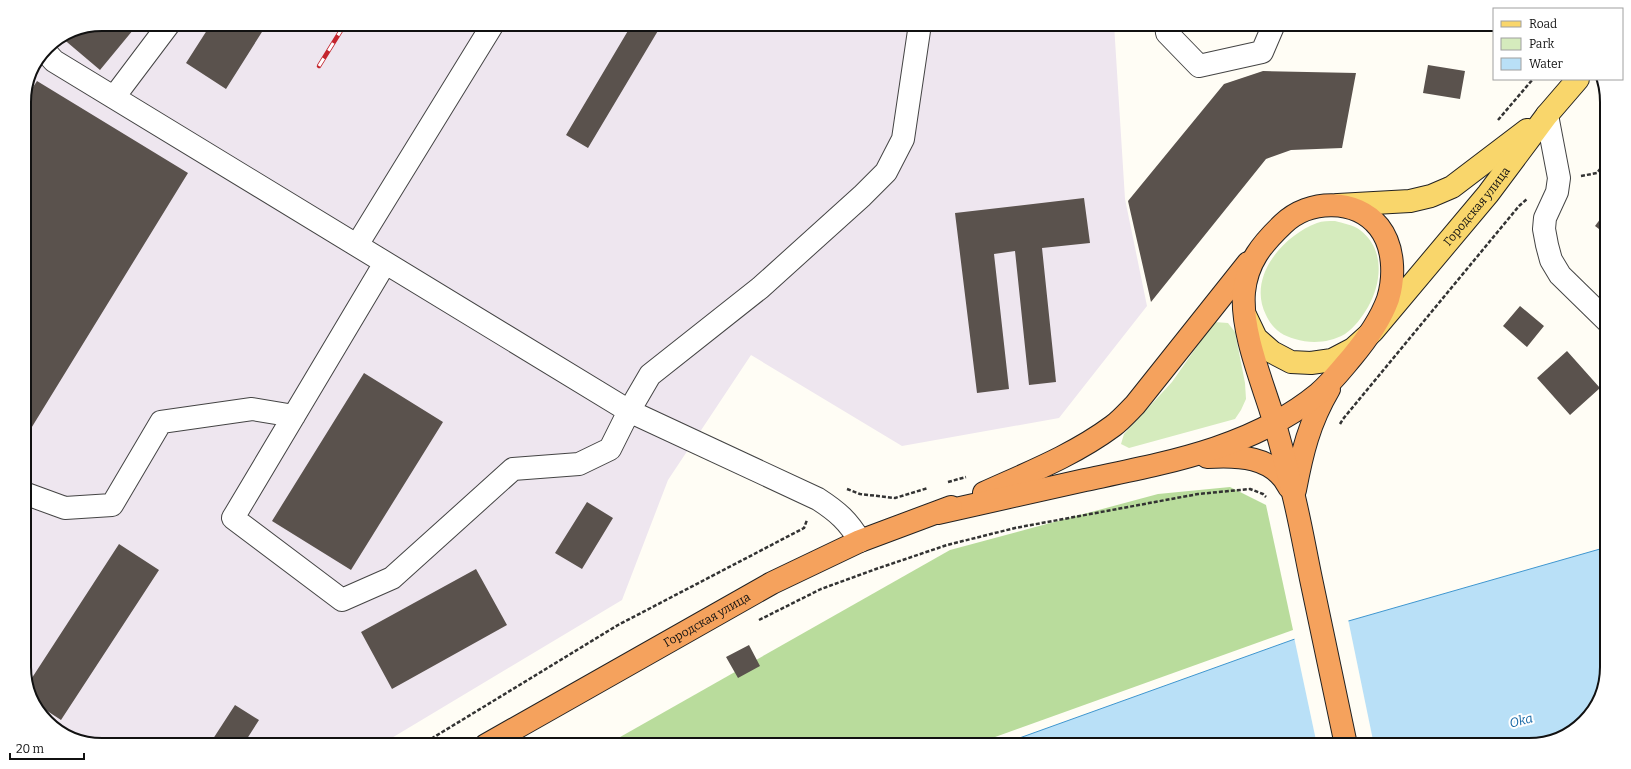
<svg xmlns="http://www.w3.org/2000/svg" width="1631" height="769" font-family="Bitter,serif">
	<rect width="100%" height="100%" fill="#fffdf5"/>
	<path fill="#eee6ef" d="M102,24H1114L1125,199L1147,306L1059,418L902,446L751,355L668,480L622,600L380,745H102L72,739L37,711L24,673V97L30,72L47,47L72,30Z"/>
	<path fill="#d5ebbd" d="M1335,221C1342,223 1354,225 1360,230C1385,249 1382,282 1368,307C1362,317 1355,327 1345,334C1329,343 1311,344 1295,339C1281,335 1272,328 1266,315C1247,278 1282,236 1317,223C1322,221 1329,221 1335,221Z
		M1214,322L1228,323L1235,332L1245,383L1246,399L1241,410L1235,419L1129,448L1121,444L1124,434L1172,382Z"/>
	<path fill="#b9dc9c" d="M1230,487L1266,505L1293,630L973,745H606L950,550L1158,494Z"/>
	<path fill="#b9e0f7" stroke="#3f96cf" d="M1607,547V667L1601,697L1573,732L1530,745H1000L1331,626Z"/>
	<path fill="#fffdf5" d="M1348,619L1374,745H1317L1294,637Z"/>
	<path fill="#5a524d" d="M102,24H138L100,70L61,37L72,30Z
		M211,24H267L226,89L186,63Z
		M632,24H662L588,148L566,135Z
		M1428,65L1465,71L1460,99L1423,93Z
		M1263,71L1356,73L1342,148L1291,150L1266,159L1151,302L1128,201L1224,84Z
		M37,81L188,173L27,435L24,433V101Z
		M1084,198L1090,243L1042,248L1056,382L1029,385L1015,251L994,254L1009,389L977,393L955,213Z
		M1607,210V235L1595,226Z
		M1520,306L1544,326L1527,347L1503,326Z
		M1567,351L1600,388L1570,415L1537,378Z
		M364,373L443,422L351,570L272,521Z
		M587,502L613,518L582,569L555,553Z
		M119,544L159,570L61,720L35,703L28,684Z
		M476,569L507,625L392,689L361,632Z
		M749,645L760,666L738,678L726,657Z
		M235,705L259,720L243,745H209Z"/>
	<g fill="none" stroke-linecap="round" stroke-linejoin="round">
		<defs>
			<path id="minor" d="M1166,24L1167,33L1199,66L1262,52L1274,24
				M44,50L54,61L629,411L818,499C838,512 848,521 860,541
				M114,97L169,24
				M1547,115L1559,178L1557,192L1545,218L1544,229L1547,245L1551,260L1560,275L1607,321
				M357,245L493,24
				M385,263L233,518L342,600L392,578L513,469L579,464L610,449L629,411L650,375L760,288L862,196L886,172L903,139L920,24
				M24,493L65,508L112,505L161,422L252,409L294,416"/>
			<g id="major">
				<path d="M1338,205L1410,201L1431,196L1452,187L1527,130"/>
				<path id="s1" d="M1246,317L1256,338L1272,352L1291,362L1311,363L1332,360L1353,349L1373,331L1488,194L1547,115L1578,79"/>
			</g>
			<g id="highway">
				<path d="M1207,457C1237,455 1274,456 1289,487"/>
				<path d="M1295,490C1302,453 1309,423 1329,389"/>
				<path d="M984,493C1028,473 1074,455 1113,426C1121,420 1128,412 1135,405L1248,263"/>
				<path d="M938,513C987,502 1036,491 1085,480C1166,463 1252,448 1318,394C1331,383 1341,370 1352,357C1367,339 1380,321 1388,299C1395,276 1394,246 1379,227C1356,198 1309,199 1283,224C1262,244 1247,262 1244,292C1241,328 1259,374 1270,408C1279,436 1286,465 1293,493C1300,521 1305,550 1311,579C1323,634 1334,690 1346,745"/>
				<path id="s2" d="M486,745L772,583L860,541L951,507"/>
			</g>
		</defs>
		<use href="#minor" stroke="#444" stroke-width="24"/>
		<use href="#major" stroke="#222" stroke-width="24"/>
		<use href="#highway" stroke="#222" stroke-width="24"/>
		<path stroke="#333" stroke-width="2.5" stroke-dasharray="4 2" stroke-linecap="butt" d="M1498,120L1533,79
			M1581,176L1597,173L1607,160
			M1340,424L1343,419L1519,206L1527,199
			M948,482L966,477
			M847,489L860,494L895,498L928,488
			M759,620L821,589L876,569L947,545L1015,528L1198,494L1250,489L1263,494L1266,497
			M421,745L618,625L804,528L807,520"/>
		<use href="#minor" stroke="#fff" stroke-width="22"/>
		<use href="#major" stroke="#f9d66b" stroke-width="22"/>
		<use href="#highway" stroke="#f5a25d" stroke-width="22"/>
		<defs>
			<path id="rail" d="M319,66L345,24"/>
		</defs>
		<use href="#rail" stroke="#c4262e" stroke-width="4.5"/>
		<use href="#rail" stroke="#fff" stroke-width="3" stroke-dasharray="9" stroke-linecap="butt"/>
	</g>
	<g text-anchor="middle" stroke-width="4" stroke-linejoin="round" paint-order="stroke">
		<g font-size="12" fill="#111" stroke="#fff">
			<text dy="4" stroke="none"><textPath href="#s1" startOffset="320">Городская улица</textPath></text>
			<text dy="4" stroke="none"><textPath href="#s2" startOffset="254">Городская улица</textPath></text>
		</g>
		<g font-size="13" font-style="italic" fill="#1768a6" stroke="#fff">
			<text transform="translate(1521 720) rotate(-14)" y="5">Oka</text>
		</g>
	</g>
	<path d="M0 0H1631V769H0ZM102 31H1529A71 71 0 0 1 1600 102V667A71 71 0 0 1 1529 738H102A71 71 0 0 1 31 667V102A71 71 0 0 1 102 31Z" fill="#fff" fill-rule="evenodd"/>
	<path fill="none" stroke="#111" stroke-width="2" d="M102 31H1529A71 71 0 0 1 1600 102V667A71 71 0 0 1 1529 738H102A71 71 0 0 1 31 667V102A71 71 0 0 1 102 31Z"/>
	<rect x="1493" y="8" width="130" height="72" fill="#ffffff" stroke="#a0a0a0"/>
	<rect x="1501" y="21" width="20" height="6" fill="#f9d66b" stroke="#a0a0a0"/>
	<text x="1529" y="28" font-size="12" fill="#111111">Road</text>
	<rect x="1501" y="38" width="20" height="12" fill="#d5ebbd" stroke="#a0a0a0"/>
	<text x="1529" y="48" font-size="12" fill="#111111">Park</text>
	<rect x="1501" y="58" width="20" height="12" fill="#b9e0f7" stroke="#a0a0a0"/>
	<text x="1529" y="68" font-size="12" fill="#111111">Water</text>
	<path d="M10 753v6h74v-6" fill="none" stroke="#111111" stroke-width="2"/>
	<text x="16" y="753" font-size="12" fill="#111111" stroke="#ffffff" stroke-width="3" paint-order="stroke">20 m</text>
</svg>
